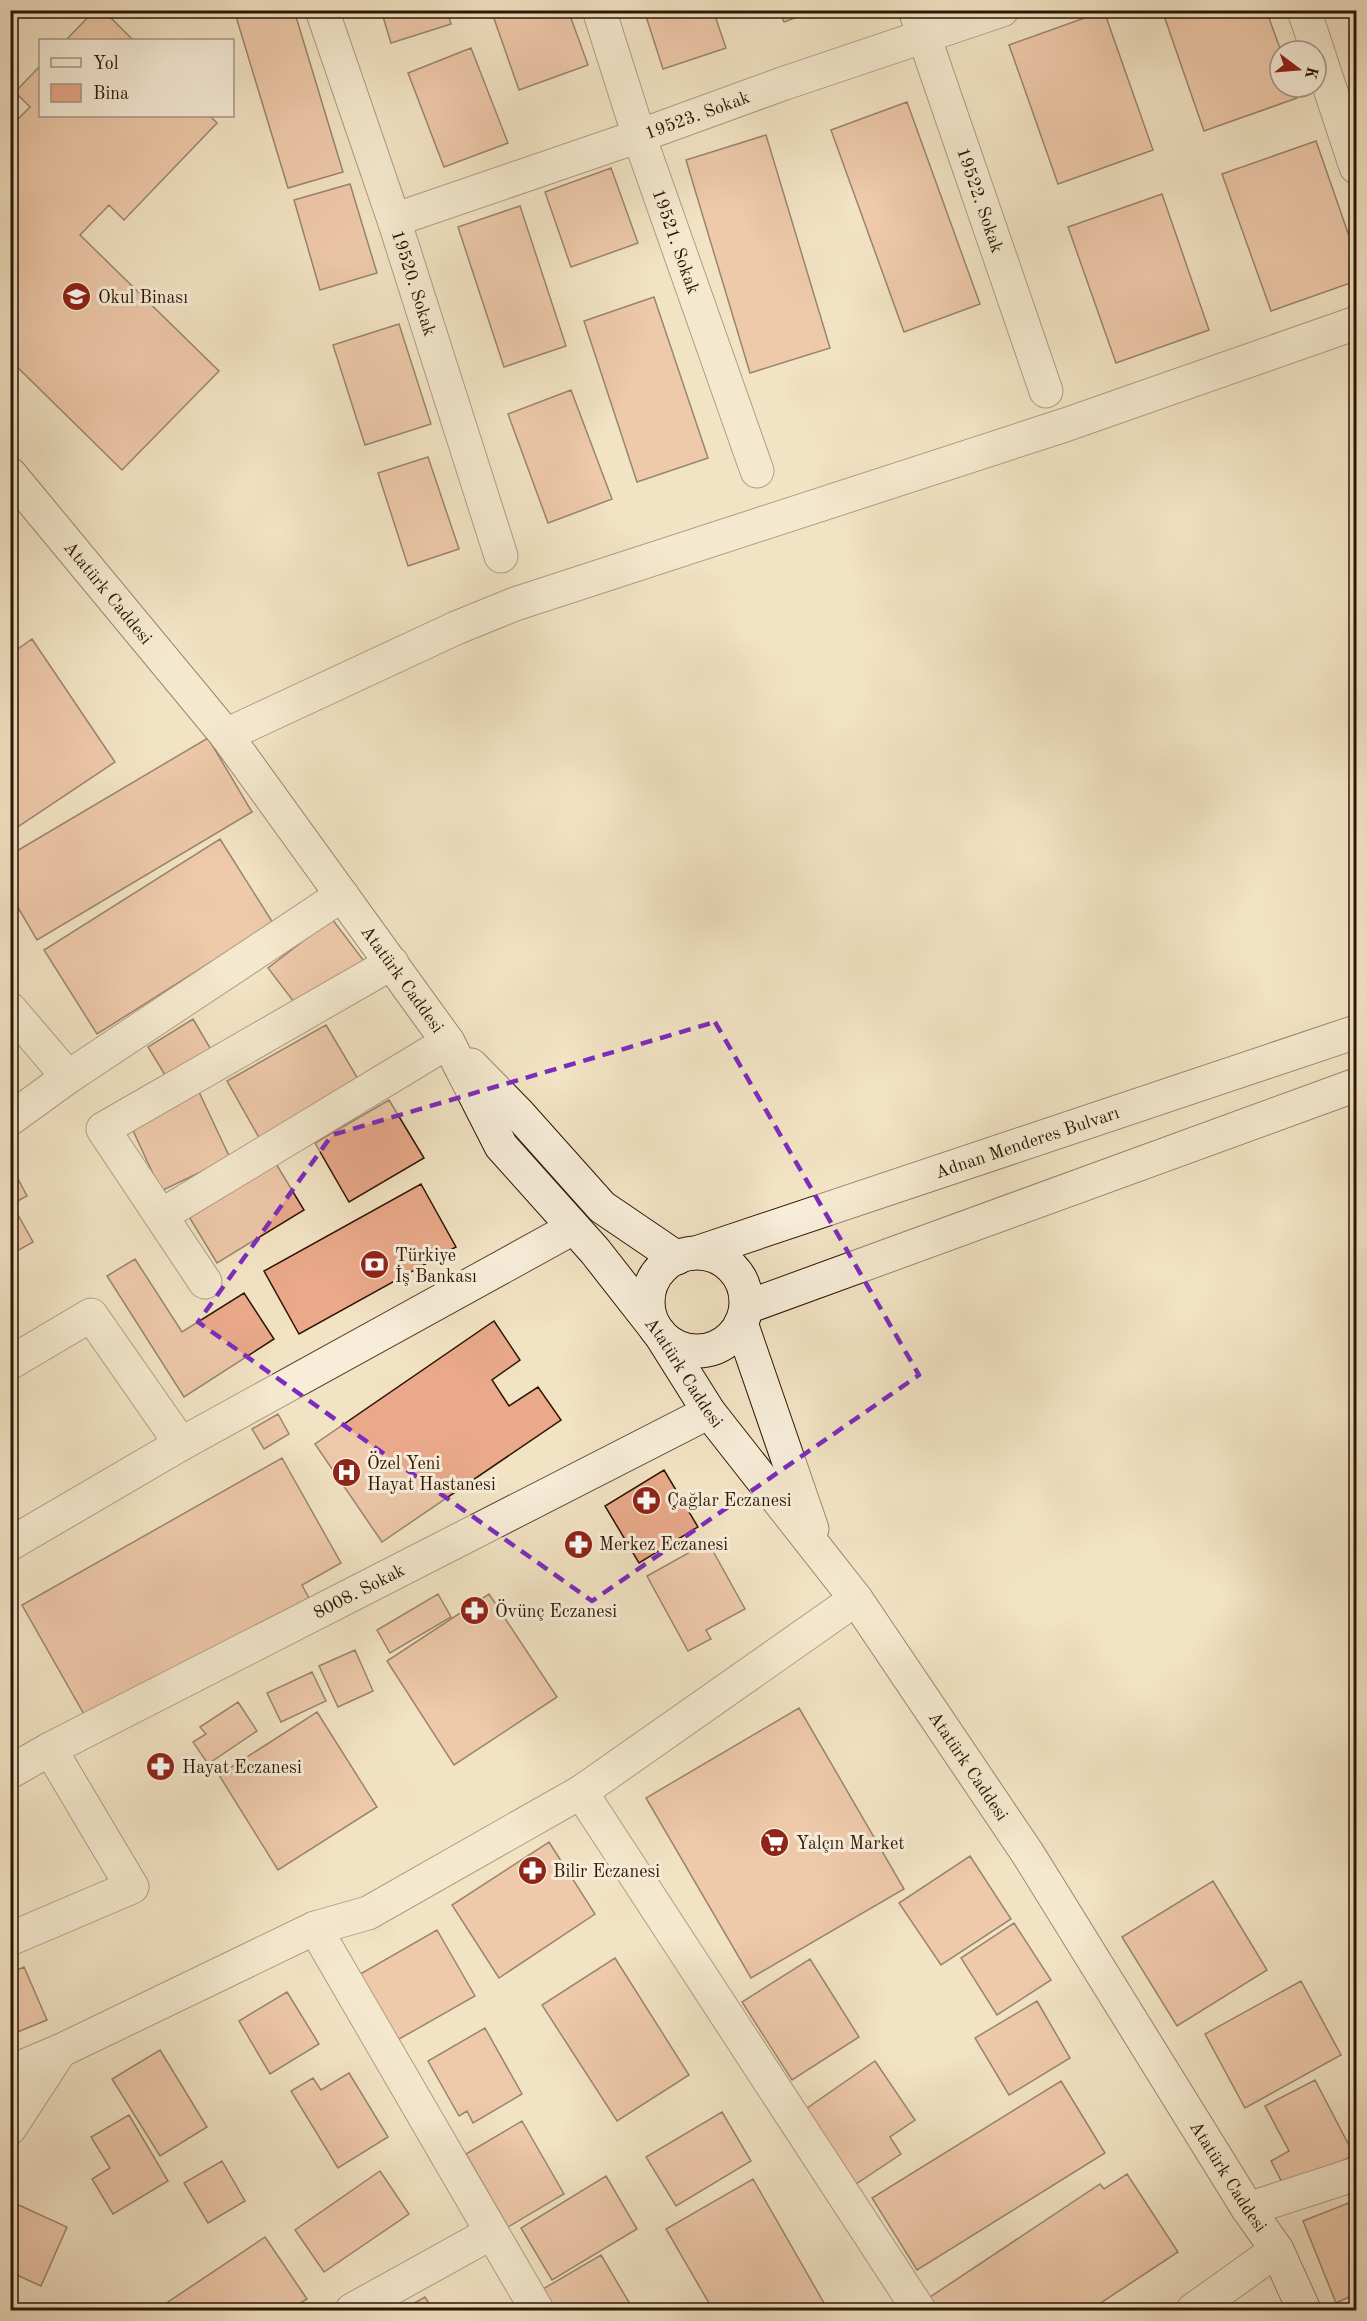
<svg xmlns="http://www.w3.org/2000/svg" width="1367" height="2321" font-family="'Old Standard TT',serif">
	<rect width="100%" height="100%" fill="#f2e3c4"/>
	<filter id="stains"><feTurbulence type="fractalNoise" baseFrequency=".00333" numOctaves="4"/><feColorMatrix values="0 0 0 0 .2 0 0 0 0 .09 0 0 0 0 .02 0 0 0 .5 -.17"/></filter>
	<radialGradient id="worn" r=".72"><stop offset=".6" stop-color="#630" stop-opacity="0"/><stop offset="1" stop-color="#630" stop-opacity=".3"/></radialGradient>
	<path fill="#e9a98a" stroke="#2d1404" stroke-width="1.5" d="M95,10H103L133,40H66Z
		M234,10H294L343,172L288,188Z
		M381,10H447L451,24L391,43Z
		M491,10H568L588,65L519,90Z
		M644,10H713L726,48L663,69Z
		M779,10H816L784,22Z
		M1162,10H1266L1281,51L1280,87H1293L1297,98L1204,131Z
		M1104,11L1153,150L1058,184L1009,45Z
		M471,48L508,143L444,167L408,73Z
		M40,66V116H210L217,123L124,220L109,205L80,235L219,371L122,470L10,360V127L30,107L15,92Z
		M907,102L980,304L904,332L831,130Z
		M766,135L830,348L750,373L686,160Z
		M1316,141L1356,256V281L1271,311L1222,174Z
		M611,168L638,243L571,267L545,192Z
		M350,184L377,273L320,290L294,200Z
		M1162,194L1209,330L1116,363L1068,227Z
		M520,206L566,346L504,367L458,227Z
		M654,297L708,458L637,482L584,321Z
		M399,324L431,424L365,445L333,345Z
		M571,390L612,499L548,523L508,414Z
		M428,457L459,549L408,566L378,473Z
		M32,639L115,762L10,832V644L15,651Z
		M208,738L252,812L37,940L10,894V855Z
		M220,839L273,923L97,1034L44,950Z
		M332,919L364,961L300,1010L268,968Z
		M193,1019L213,1053L168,1080L148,1047Z
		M326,1025L361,1084L261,1141L227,1081Z
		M199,1092L230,1158L161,1191L130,1124Z
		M389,1100L424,1158L349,1202L315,1143Z
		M275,1162L304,1210L217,1263L188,1215Z
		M16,1175L27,1196L12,1204L33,1242L10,1255V1178Z
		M421,1184L456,1247L299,1334L264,1271Z
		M135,1259L182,1332L244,1293L274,1339L184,1397L107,1276Z
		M494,1321L520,1360L492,1380L509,1406L538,1387L561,1420L382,1542L315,1444Z
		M278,1414L289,1434L264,1449L252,1429Z
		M282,1458L341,1563L302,1585L309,1598L89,1723L22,1605Z
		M664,1470L698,1527L639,1563L605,1506Z
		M708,1542L745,1609L706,1630L711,1639L688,1651L647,1576Z
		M438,1594L451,1617L390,1653L377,1630Z
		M489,1594L557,1697L454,1765L387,1661Z
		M355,1650L373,1691L338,1707L319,1666Z
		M312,1672L326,1701L281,1722L267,1693Z
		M238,1702L257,1731L208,1764L193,1742L206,1734L200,1727Z
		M799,1708L904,1889L751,1978L646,1798Z
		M317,1712L377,1807L278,1870L219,1775Z
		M549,1842L595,1914L499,1978L452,1905Z
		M970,1856L1011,1919L941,1965L899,1903Z
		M1213,1881L1267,1970L1177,2026L1122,1937Z
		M1014,1923L1051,1980L997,2015L961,1958Z
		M437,1930L475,1996L385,2047L348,1981Z
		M615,1958L689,2075L617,2121L542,2005Z
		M810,1959L859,2037L792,2080L742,2002Z
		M24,1967L47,2020L10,2035V1973Z
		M1301,1981L1341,2055L1245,2108L1205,2034Z
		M287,1992L319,2044L270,2074L239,2021Z
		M1037,2001L1070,2058L1009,2095L975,2038Z
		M485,2028L522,2094L473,2123L467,2111L459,2116L428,2061Z
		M160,2050L207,2127L160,2156L112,2079Z
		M875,2061L915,2120L890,2137L901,2154L853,2186L803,2111Z
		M349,2073L388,2137L338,2168L291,2091L313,2078L321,2090Z
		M1315,2080L1354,2155L1286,2190L1271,2161L1289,2151L1265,2106Z
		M1061,2081L1105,2153L917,2270L872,2198Z
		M722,2112L751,2161L676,2206L646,2157Z
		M129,2115L168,2181L113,2214L92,2179L110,2168L91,2137Z
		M522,2121L564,2194L508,2227L466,2154Z
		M222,2161L245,2201L208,2223L184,2183Z
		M380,2171L409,2214L324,2272L295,2230Z
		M1127,2174L1178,2252L1090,2310H921L918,2305L1100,2184L1104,2189Z
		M606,2176L637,2229L552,2280L521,2228Z
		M753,2179L828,2310H713L666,2229Z
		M1356,2200V2294L1336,2303L1303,2221Z
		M10,2201L67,2227L41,2286L10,2272Z
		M265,2237L307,2299L289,2310H173L168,2302Z
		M601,2255L630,2304L618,2310H556L543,2289Z
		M425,2297L433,2310H402Z"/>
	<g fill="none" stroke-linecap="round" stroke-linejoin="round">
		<defs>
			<g id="street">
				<path id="s1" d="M322,10L394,220L501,556"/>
				<path id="s2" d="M599,10L639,136L757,471"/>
				<path id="s3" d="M915,10L1046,391"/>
				<path d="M1304,10L1356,167"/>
				<path id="s4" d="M394,220L639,136L782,84L1002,10"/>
				<path d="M226,735L456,628L515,604L1065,425L1356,323"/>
				<path d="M10,1009L68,1077"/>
				<path d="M10,1119L68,1077L342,895"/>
				<path d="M162,1215L448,1042"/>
				<path d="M205,1282L103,1129L392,963"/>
				<path d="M10,1363L91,1315L181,1444"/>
				<path d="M10,1544L181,1444L573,1228"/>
				<path id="s5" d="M10,1772L50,1749L709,1412"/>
				<path d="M581,1792L919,2310"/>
				<path d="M315,1928L537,2310"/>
				<path d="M10,1939L132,1887L50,1749"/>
				<path d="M10,2072L60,2051L315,1928L368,1913L581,1792L856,1599"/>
				<path d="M10,2128L60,2051"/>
				<path d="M1248,2209L1356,2174"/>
				<path d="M352,2310L491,2233"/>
				<path d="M1193,2310L1277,2250"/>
			</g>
			<g id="secondary">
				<path id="s6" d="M10,474L226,735L448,1042L501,1146L595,1251L660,1334L709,1412L856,1599L1028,1854L1248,2209L1277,2250L1304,2310"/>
				<path d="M471,1065L518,1113L602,1207L677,1258"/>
				<path id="s7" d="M699,1252L1356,1032"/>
				<circle cx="697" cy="1302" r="49"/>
				<path d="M747,1307L1356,1085"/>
				<path d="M741,1323L812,1529"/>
			</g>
		</defs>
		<use href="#street" stroke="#5e4834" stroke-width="35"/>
		<use href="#secondary" stroke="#2d1404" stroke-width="35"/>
		<use href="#street" stroke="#f7edd9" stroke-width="33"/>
		<use href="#secondary" stroke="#f7edd9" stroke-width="33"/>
	</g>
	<path d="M0 0H1367V2321H0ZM715,1022L919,1375L592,1601L198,1322L332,1135Z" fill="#f2e3c4" fill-opacity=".55" fill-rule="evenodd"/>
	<path fill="none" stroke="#7b2cbf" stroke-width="4.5" stroke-dasharray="12 8" stroke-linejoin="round" d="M715,1022L919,1375L592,1601L198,1322L332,1135Z"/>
	<defs>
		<symbol id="school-disc" viewBox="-11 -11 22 22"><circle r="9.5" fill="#8f2418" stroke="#f7edd9"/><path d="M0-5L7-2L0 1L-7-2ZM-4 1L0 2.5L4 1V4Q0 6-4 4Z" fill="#fff"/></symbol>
		<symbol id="bank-disc" viewBox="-11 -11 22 22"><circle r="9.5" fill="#8f2418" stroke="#f7edd9"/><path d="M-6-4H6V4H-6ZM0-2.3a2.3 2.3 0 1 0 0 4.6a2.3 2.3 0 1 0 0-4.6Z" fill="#fff"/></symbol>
		<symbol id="hospital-disc" viewBox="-11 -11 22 22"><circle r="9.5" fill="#8f2418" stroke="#f7edd9"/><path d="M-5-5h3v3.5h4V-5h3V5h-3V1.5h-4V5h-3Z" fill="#fff"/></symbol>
		<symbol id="pharmacy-disc" viewBox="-11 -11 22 22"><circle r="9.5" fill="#8f2418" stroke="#f7edd9"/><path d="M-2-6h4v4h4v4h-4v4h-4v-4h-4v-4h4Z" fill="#fff"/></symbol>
		<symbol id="supermarket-disc" viewBox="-11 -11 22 22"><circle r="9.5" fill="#8f2418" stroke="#f7edd9"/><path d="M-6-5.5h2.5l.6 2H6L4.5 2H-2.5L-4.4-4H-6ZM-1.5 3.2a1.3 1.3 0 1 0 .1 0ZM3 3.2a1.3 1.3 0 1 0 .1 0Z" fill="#fff"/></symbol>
	</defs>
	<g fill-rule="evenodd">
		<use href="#school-disc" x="60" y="280" width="33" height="33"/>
		<use href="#bank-disc" x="358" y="1248" width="33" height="33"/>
		<use href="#hospital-disc" x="330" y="1456" width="33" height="33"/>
		<use href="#pharmacy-disc" x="630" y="1484" width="33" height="33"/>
		<use href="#pharmacy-disc" x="562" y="1528" width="33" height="33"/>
		<use href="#pharmacy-disc" x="458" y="1594" width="33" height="33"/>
		<use href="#pharmacy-disc" x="144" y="1750" width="33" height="33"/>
		<use href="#supermarket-disc" x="758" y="1826" width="33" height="33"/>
		<use href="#pharmacy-disc" x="516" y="1854" width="33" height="33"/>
	</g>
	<g text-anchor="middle" stroke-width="6" stroke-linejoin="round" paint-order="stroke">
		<g font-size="18" fill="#2d1404" stroke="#f7edd9">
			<text dy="6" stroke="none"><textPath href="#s4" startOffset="321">19523. Sokak</textPath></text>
			<text dy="6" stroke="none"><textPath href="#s3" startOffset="201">19522. Sokak</textPath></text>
			<text dy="6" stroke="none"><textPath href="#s2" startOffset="244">19521. Sokak</textPath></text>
			<text dy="6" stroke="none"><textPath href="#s1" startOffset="288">19520. Sokak</textPath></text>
			<text dy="6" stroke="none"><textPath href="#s6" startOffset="154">Atatürk Caddesi</textPath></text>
			<text dy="6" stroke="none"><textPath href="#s6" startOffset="640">Atatürk Caddesi</textPath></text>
			<text dy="6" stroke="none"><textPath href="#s7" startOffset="346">Adnan Menderes Bulvarı</textPath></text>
			<text dy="6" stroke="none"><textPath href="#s6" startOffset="1126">Atatürk Caddesi</textPath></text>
			<text dy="6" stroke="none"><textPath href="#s5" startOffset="393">8008. Sokak</textPath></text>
			<text dy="6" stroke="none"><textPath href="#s6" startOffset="1612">Atatürk Caddesi</textPath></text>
			<text dy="6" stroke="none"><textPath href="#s6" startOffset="2098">Atatürk Caddesi</textPath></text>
		</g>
		<g font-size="18" fill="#2d1404" stroke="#f7edd9" text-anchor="start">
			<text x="98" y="303">Okul Binası</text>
			<text x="395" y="1261">Türkiye<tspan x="395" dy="21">İş Bankası</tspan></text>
			<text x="367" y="1469">Özel Yeni<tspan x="367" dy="21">Hayat Hastanesi</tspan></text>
			<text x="667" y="1506">Çağlar Eczanesi</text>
			<text x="599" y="1550">Merkez Eczanesi</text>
			<text x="495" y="1617">Övünç Eczanesi</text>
			<text x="182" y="1773">Hayat Eczanesi</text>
			<text x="796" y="1849">Yalçın Market</text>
			<text x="553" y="1877">Bilir Eczanesi</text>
		</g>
	</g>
	<rect width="1367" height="2321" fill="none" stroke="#f2e3c4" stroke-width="36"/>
	<rect x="12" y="12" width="1343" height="2297" fill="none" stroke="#2d1404" stroke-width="3"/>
	<rect x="18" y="18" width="1331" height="2285" fill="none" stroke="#2d1404" stroke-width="1.5"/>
	<rect x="39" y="39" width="195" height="78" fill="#f7edd9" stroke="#a69684" stroke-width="1.5"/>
	<rect x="51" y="58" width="30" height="9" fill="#f7edd9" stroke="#a69684" stroke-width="1.5"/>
	<text x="93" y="69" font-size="18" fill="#2d1404">Yol</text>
	<rect x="51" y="84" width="30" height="18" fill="#e9a98a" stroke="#a69684" stroke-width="1.5"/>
	<text x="93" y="99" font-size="18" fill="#2d1404">Bina</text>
	<g transform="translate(1298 69) rotate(106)"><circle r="28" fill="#f7edd9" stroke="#a69684" stroke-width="1.5"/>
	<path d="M0-4.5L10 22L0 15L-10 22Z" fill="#8f2418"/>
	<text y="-9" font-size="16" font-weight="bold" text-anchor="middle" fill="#2d1404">K</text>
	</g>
	<rect width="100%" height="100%" filter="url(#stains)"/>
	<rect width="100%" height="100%" fill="url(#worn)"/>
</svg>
